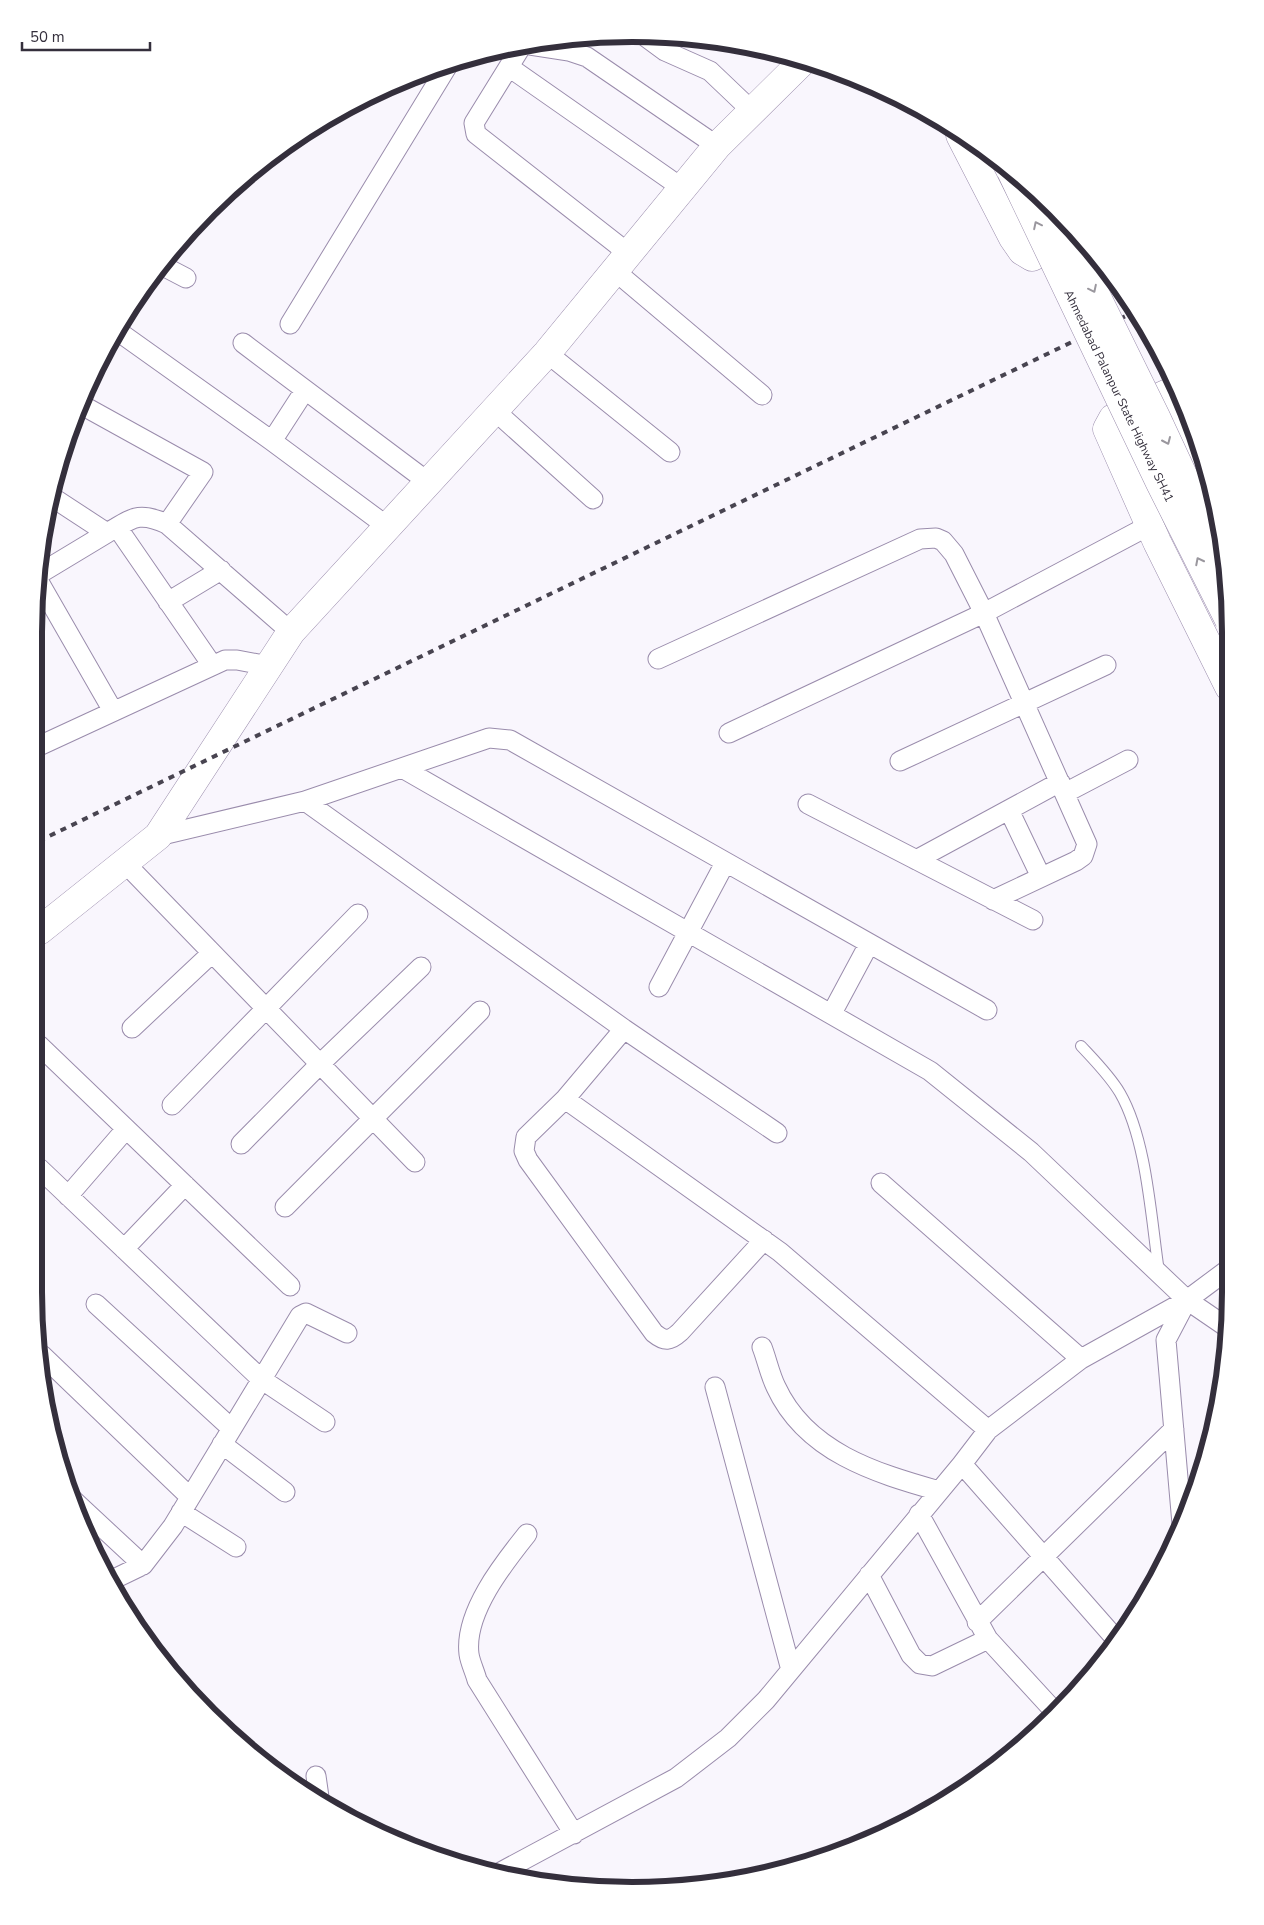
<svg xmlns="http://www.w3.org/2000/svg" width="1264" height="1925" font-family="'Nunito Sans',sans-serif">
	<rect width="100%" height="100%" fill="#f9f6fd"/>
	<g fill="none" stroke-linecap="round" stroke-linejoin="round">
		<defs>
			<path id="lane" d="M1081,1046C1095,1061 1110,1076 1120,1093C1147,1140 1151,1219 1159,1272"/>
			<path id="street" d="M646,37L665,51L710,71L752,111
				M530,45L569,51L587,57L717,146
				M521,47L474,123L476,134L628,253
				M509,67L682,188
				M163,266L186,278
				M615,271L762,395
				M290,324L448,65
				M119,332L272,441L388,527
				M243,343L428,482
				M547,353L670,452
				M80,404L203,472L167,524
				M494,410L593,499
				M272,441L305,390
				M52,497L107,533C133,518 138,511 167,524L291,632
				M117,527L212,665
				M39,574L107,533
				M39,582L113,711
				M168,602L221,570
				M658,659L920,539L936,538L943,541L954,554L984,613L1087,844L1083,856L1076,861L993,900
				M729,733L984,613L1150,525
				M39,746L225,660H237L269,666
				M900,761L1106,665
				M402,768L930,1071L1031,1152L1187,1300L1225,1326
				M1065,793L1128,760
				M305,801L489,738L510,740L987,1010
				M808,804L1033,920
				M1009,810L1041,877
				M158,836L305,801L624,1029L777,1133
				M916,860L1060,782
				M124,862L415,1162
				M659,987L725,863
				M832,1013L869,944
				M132,1028L212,953
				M624,1029L565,1099L526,1137L524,1151L528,1160L654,1333C665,1342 670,1341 680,1332L764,1240
				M39,1045L290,1286
				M565,1099L780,1252L988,1430L962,1464L1115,1638
				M172,1105L358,914
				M241,1144L320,1064L421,967
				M39,1168L261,1379L325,1422
				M881,1183L1081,1359
				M68,1196L126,1129
				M285,1207L480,1011
				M124,1249L185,1185
				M96,1304L231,1428
				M762,1347C767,1360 770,1375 776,1387C806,1452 875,1473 939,1491
				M42,1355L190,1497
				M715,1387L791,1670
				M988,1430L1081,1359L1187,1300
				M222,1444L285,1492
				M72,1499L143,1565
				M181,1512L236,1547
				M919,1514L988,1639L1055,1712
				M1182,1524L1166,1340L1187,1300L1226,1271
				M527,1534C503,1564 464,1613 469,1654C470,1662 475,1672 477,1680L574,1834
				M869,1575L911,1655L920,1664L932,1666L988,1639
				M112,1580L143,1565L173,1526L300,1316L306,1313L347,1333
				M977,1622L1174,1429
				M316,1776L319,1797
				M497,1874L676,1778L728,1738L766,1700L962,1464"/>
			<path id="secondary" d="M960,135L1013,238L1022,251L1032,257L1071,239
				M1212,487L1168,393L1113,418L1107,429L1157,542L1229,687
				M39,931L158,836L291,632L547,353L717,146L803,61"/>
		</defs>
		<use href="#lane" stroke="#9a8cac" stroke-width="12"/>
		<use href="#street" stroke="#9a8cac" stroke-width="21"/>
		<use href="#secondary" stroke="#9a8cac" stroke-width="29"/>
		<use href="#lane" stroke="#fff" stroke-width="10"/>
		<use href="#street" stroke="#fff" stroke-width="19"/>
		<use href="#secondary" stroke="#fff" stroke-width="28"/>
		<path stroke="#484450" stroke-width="4" stroke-dasharray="6 6" stroke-linecap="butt" d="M39,841L1134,312"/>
		<defs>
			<path id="primary-bridge" d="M1011,171L1160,483L1229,620
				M1056,214L1156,417L1224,563"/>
		</defs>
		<use href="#primary-bridge" stroke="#9a8cac" stroke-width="29" stroke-linecap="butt"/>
		<use href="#primary-bridge" stroke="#fff" stroke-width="28"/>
	</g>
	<defs><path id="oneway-chevron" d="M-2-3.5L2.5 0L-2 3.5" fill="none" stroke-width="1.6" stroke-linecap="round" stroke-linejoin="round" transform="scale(1.25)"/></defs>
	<g stroke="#9a979e">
		<use href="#oneway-chevron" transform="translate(1037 225) rotate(-116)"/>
		<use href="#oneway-chevron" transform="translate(1093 289) rotate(64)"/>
		<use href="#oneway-chevron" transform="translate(1167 441) rotate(66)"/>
		<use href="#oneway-chevron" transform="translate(1199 561) rotate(-117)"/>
	</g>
	<g text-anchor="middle" stroke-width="4" stroke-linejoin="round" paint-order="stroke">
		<g font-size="12" fill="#342f3c" stroke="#fff">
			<text transform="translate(1119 396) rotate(64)" y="4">Ahmedabad Palanpur State Highway SH41</text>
		</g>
	</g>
	<path d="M0 0H1264V1925H0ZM632 42H632A590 590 0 0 1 1222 632V1292A590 590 0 0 1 632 1882H632A590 590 0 0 1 42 1292V632A590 590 0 0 1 632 42Z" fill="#fff" fill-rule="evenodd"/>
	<path fill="none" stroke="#342f3c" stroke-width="6" d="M632 42H632A590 590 0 0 1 1222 632V1292A590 590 0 0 1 632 1882H632A590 590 0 0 1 42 1292V632A590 590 0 0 1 632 42Z"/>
	<path d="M22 42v8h128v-8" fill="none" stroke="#342f3c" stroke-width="2.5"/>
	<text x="30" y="42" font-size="15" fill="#342f3c" stroke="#ffffff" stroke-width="4" paint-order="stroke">50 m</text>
</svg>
